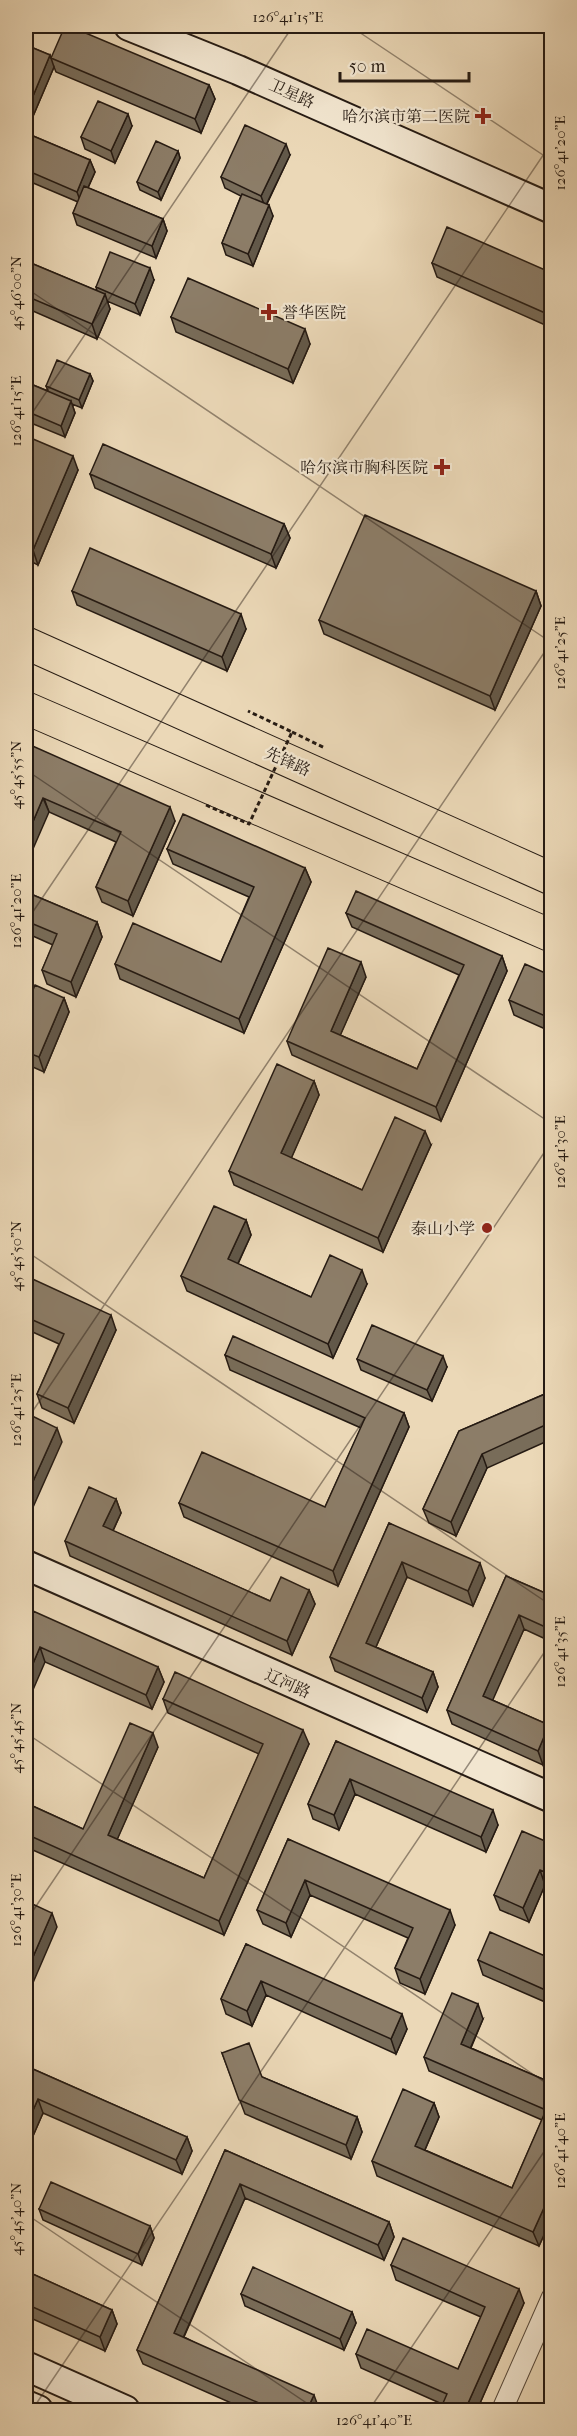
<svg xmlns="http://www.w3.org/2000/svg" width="577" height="2436" font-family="'IM FELL French Canon','Noto Serif SC',serif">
	<rect width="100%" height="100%" fill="#ebd8b7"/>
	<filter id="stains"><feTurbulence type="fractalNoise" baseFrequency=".00333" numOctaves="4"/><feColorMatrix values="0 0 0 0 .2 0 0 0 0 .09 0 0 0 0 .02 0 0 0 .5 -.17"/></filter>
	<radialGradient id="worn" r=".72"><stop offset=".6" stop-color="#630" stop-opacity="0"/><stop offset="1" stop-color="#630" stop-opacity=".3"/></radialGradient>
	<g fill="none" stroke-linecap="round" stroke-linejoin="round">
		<defs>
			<path id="street" d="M502,2410L552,2297"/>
			<path id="secondary" d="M129,26L238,70L552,209
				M26,1565L552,1798
				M26,2366L125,2410
				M26,2405L38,2410"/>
			<path id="primary" d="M26,643L552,879
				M26,708L552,936"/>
		</defs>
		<use href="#street" stroke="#574a3c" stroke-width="22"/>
		<use href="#secondary" stroke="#261b13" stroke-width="32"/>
		<use href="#primary" stroke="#261b13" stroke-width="34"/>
		<path stroke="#261b13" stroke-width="3" stroke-dasharray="4.5 3" stroke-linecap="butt" d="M292,732L325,748"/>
		<use href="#street" stroke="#f2e6d0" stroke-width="20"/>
		<use href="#secondary" stroke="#f2e6d0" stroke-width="28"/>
		<use href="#primary" stroke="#ebd8b7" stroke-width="32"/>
		<path stroke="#261b13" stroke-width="3" stroke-dasharray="4.5 3" stroke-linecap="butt" d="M206,805L249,824L292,732L248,711"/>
	</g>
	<path fill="#786c59" stroke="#261b13" stroke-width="1.5" d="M26,45L50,55L51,57L209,85L215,99L201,133L56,72L54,67L28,128L26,127Z
		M132,126L115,163L85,149L81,137Z
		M26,133L90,160L95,172L88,188L163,219L167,231L156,258L77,225L73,213L78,202L26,180Z
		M178,151L180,158L161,200L140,190L137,182Z
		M290,155L267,204L273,216L253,266L226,255L222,243L241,196L225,188L221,177Z
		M26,261L97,291L96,287L154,280L140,315L107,301L110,309L97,339L26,308Z
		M432,263L552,273V328L437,277Z
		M171,317L310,344L293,383L176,332Z
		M90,374L93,381L82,408L72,404L75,413L65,437L26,421V382L48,391L46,386Z
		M26,436L78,470L38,565L26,559Z
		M90,474L284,524L290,538L276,568L95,488Z
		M72,591L246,629L227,671L77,605Z
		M536,591L541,606L495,710L324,634L319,620Z
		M26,748L175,821L133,916L102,902L96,887L116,842L49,812Z
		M167,849L305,868L311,882L244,1033L120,979L115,964L221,962L249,897L173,864Z
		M26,892L97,922L102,937L76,997L47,984L42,970L53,945L26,933Z
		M346,913L502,956L507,971L441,1121L292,1055L287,1041L366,977L340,1035L417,1069L459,975L352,927Z
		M552,976V1032L514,1015L509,1000Z
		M64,998L69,1012L44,1072L26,1064V1007Z
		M314,1081L319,1095L291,1158L362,1190L431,1145L383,1252L234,1185L229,1171Z
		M246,1220L251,1235L238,1264L311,1297L367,1284L333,1358L187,1291L181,1276Z
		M26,1276L116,1330L74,1423L42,1408L37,1394L59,1344L26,1329Z
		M225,1355L404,1413L409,1427L338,1586L184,1517L179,1503L325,1507L361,1428L230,1370Z
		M357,1359L447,1367L432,1401L361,1370Z
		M552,1391V1439L487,1468L456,1536L429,1523L423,1509L459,1431Z
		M116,1499L121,1513L113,1531L270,1601L309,1590L315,1604L292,1655L70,1556L65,1541Z
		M389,1523L485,1578L473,1606L407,1577L376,1647L433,1672L438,1687L427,1712L335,1671L330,1657Z
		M506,1576L552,1596V1642L524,1629L492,1700L549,1725L552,1731V1747L543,1765L452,1724L447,1710Z
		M26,1629L158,1667L164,1682L152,1709L45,1662Z
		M163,1699L309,1744L224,1935L26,1847V1803L83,1829L158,1747L117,1839L204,1878L259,1754L168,1713Z
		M336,1741L498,1825L486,1852L355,1794L339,1830L313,1819L308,1804Z
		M288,1839L455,1925L425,1994L400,1983L395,1968L408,1938L310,1895L291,1937L263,1924L257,1910Z
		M552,1844V1887L545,1885L529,1922L500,1910L494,1895Z
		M246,1944L407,2029L396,2054L266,1995L252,2026L226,2014L221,1999Z
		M552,1959V2005L483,1975L478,1960Z
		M483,2019L471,2048L552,2083V2217L539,2246L377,2176L372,2161L434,2103L439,2117L425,2150L512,2188L542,2120L429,2071L424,2057Z
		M222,2053L262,2077L357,2117L362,2132L351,2159L245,2114Z
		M26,2066L187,2137L192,2151L182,2174L43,2113L26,2152Z
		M225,2150L389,2222L394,2237L384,2260L245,2198L184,2337L319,2409V2410H247L143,2364L137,2350Z
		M39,2209L150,2226L154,2238L142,2265L43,2220Z
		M391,2265L524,2303L477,2410H440L442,2404L361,2368L356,2354L458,2369L481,2317L396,2280Z
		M26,2271L112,2310L117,2324L105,2351L26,2316Z
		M241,2294L352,2312L356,2323L344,2350L245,2306Z"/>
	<path fill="#625849" stroke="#261b13" stroke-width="1.5" d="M50,55L54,67L28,128L26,121V113Z
		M209,85L215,99L201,133L195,119Z
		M128,114L132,126L115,163L111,151Z
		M286,144L290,155L265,207L261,196Z
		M178,151L180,158L161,200L158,192Z
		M90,160L95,172L81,203L77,192Z
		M269,205L273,216L253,266L248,254Z
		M163,219L167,231L156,258L152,246Z
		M150,268L154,280L140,315L135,304Z
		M105,294L110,309L97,339L92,324Z
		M305,329L310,344L293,383L288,369Z
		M90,374L93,381L82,408L79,400Z
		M71,401L75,413L65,437L61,426Z
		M73,456L78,470L38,565L33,550Z
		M284,524L290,538L276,568L271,554Z
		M536,591L541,606L495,710L490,696Z
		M241,614L246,629L227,671L222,657Z
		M43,798L49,812L26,865V838Z
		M170,807L175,821L133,916L128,901Z
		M305,868L311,882L244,1033L239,1019Z
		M97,922L102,937L76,997L71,982Z
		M502,956L507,971L441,1121L436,1107Z
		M361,962L366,977L336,1045L331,1031Z
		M64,998L69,1012L44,1072L39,1057Z
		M314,1081L319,1095L287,1168L281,1153Z
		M26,1100L29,1109L26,1116Z
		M425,1131L431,1145L383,1252L378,1238Z
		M246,1220L251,1235L233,1274L228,1259Z
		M362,1270L367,1284L333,1358L328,1344Z
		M111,1315L116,1330L74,1423L68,1408Z
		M443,1356L447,1367L432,1401L427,1390Z
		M404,1413L409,1427L338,1586L333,1571Z
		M57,1428L62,1442L26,1523V1497Z
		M482,1454L487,1468L456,1536L451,1522Z
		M116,1499L121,1513L108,1541L103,1526Z
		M402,1562L407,1577L371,1658L366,1643Z
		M480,1563L485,1578L473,1606L468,1591Z
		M309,1590L315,1604L292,1655L287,1641Z
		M519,1615L524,1629L488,1711L483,1696Z
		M40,1647L45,1662L26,1706V1680Z
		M158,1667L164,1682L152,1709L146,1695Z
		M433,1672L438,1687L427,1712L422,1698Z
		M549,1725L552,1731V1747L543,1765L538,1751Z
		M303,1730L309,1744L224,1935L219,1921Z
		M153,1733L158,1747L113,1849L108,1835Z
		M350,1779L355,1794L339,1830L334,1815Z
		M493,1810L498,1825L486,1852L481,1837Z
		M540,1870L545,1885L529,1922L523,1908Z
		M305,1880L310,1895L291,1937L286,1923Z
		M450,1910L455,1925L425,1994L420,1979Z
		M52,1913L57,1927L26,1999V1973Z
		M261,1981L266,1995L252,2026L247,2011Z
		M478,2004L483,2019L466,2058L461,2044Z
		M402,2014L407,2029L396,2054L391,2039Z
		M38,2099L43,2113L26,2152V2126Z
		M434,2103L439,2117L420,2161L415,2146Z
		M357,2117L362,2132L351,2159L346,2145Z
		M187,2137L192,2151L182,2174L176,2160Z
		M240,2184L245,2198L179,2347L174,2333Z
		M552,2190V2217L539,2246L533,2232Z
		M389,2222L394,2237L384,2260L378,2245Z
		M150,2226L154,2238L142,2265L138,2254Z
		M519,2289L524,2303L477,2410H465Z
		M112,2310L117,2324L105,2351L100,2337Z
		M352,2312L356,2323L344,2350L340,2339Z
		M314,2395L319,2409V2410H307Z"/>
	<path fill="#8c7d68" stroke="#261b13" stroke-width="1.5" d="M65,26H69L209,85L195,119L51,58Z
		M26,45L50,55L26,113Z
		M98,101L128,114L111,151L81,137Z
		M245,125L286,144L261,196L221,177Z
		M26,133L90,160L77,192L26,170Z
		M156,141L178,151L158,192L137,182Z
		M84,186L163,219L152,246L73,213Z
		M242,194L269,205L248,254L222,243Z
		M447,227L552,273V316L432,263Z
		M110,252L150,268L135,304L96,287Z
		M26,261L105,294L92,324L26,296Z
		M188,278L305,329L288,369L171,317Z
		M57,360L90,374L79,400L46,386Z
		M26,382L71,401L61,426L26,411Z
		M26,436L73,456L33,550L26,547Z
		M103,444L284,524L271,554L90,474Z
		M365,515L536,591L490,696L319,620Z
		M90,548L241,614L222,657L72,591Z
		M28,744L170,807L128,901L96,887L121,832L43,798L26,838V748Z
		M183,814L305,868L239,1019L115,964L133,923L221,962L254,887L167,849Z
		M356,891L502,956L436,1107L287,1041L328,948L361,962L331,1031L417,1069L464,965L346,913Z
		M26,892L97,922L71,982L42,970L57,934L26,921Z
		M525,964L552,976V1019L509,1000Z
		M35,985L64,998L39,1057L26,1052V1007Z
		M277,1064L314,1081L281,1153L362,1190L395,1117L425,1131L378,1238L229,1171Z
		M214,1206L246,1220L228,1259L311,1297L330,1255L362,1270L328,1344L181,1276Z
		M26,1276L111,1315L68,1408L37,1394L64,1334L26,1317Z
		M372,1325L443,1356L427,1390L357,1359Z
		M233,1336L404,1413L333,1571L179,1503L202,1452L325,1507L365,1418L225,1355Z
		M552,1391V1422L482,1454L451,1522L423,1509L459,1431Z
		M26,1413L57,1428L26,1497Z
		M89,1487L116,1499L103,1526L270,1601L281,1577L309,1590L287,1641L65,1541Z
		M389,1523L480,1563L468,1591L402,1562L366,1643L433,1672L422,1698L330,1657Z
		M506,1576L552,1596V1630L519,1615L483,1696L549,1725L538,1751L447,1710Z
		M33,1611L158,1667L146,1695L40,1647L26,1680V1629Z
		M175,1672L303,1730L219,1921L26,1834V1803L83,1829L130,1723L153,1733L108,1835L204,1878L263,1744L163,1699Z
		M336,1741L493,1810L481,1837L350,1779L334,1815L308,1804Z
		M522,1831L552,1844V1875L540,1870L523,1908L494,1895Z
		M288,1839L450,1910L420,1979L395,1968L413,1928L305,1880L286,1923L257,1910Z
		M26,1901L52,1913L26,1973Z
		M490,1932L552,1959V1993L478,1960Z
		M246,1944L402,2014L391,2039L261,1981L247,2011L221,1999Z
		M452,1993L478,2004L461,2044L552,2083V2190L533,2232L372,2161L403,2089L434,2103L415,2146L512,2188L546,2110L424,2057Z
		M249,2043L262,2077L357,2117L346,2145L239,2100L222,2053Z
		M26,2066L187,2137L176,2160L38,2099L26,2126Z
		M225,2150L389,2222L378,2245L240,2184L174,2333L314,2395L307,2410H275L137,2350Z
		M51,2182L150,2226L138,2254L39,2209Z
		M403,2238L519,2289L465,2410H440L447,2394L356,2354L367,2329L458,2369L485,2307L391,2265Z
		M253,2267L352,2312L340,2339L241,2294Z
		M26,2271L112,2310L100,2337L26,2304Z"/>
	<path fill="none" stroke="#261b13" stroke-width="1.5" stroke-opacity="0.45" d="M350,26L552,161M26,288L552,643M26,422L293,26M26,770L552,1124M26,922L552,142M26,1251L552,1606M26,1421L552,641M26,1733L552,2087M26,1921L552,1141M26,2214L317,2410M32,2410L552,1641M369,2410L552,2140"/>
	<g fill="#8f2418" stroke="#f2e6d0" stroke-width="2">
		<path d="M480 107h6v6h6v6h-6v6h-6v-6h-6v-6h6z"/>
		<path d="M266 303h6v6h6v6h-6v6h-6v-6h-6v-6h6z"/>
		<path d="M439 458h6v6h6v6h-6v6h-6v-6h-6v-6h6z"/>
		<circle cx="487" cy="1228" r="6"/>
	</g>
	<g text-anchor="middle" stroke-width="4.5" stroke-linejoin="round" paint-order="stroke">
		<g font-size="16" fill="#261b13" stroke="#f2e6d0">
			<text transform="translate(292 93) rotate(24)" y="6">卫星路</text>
			<text transform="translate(288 761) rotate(24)" y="6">先锋路</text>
			<text transform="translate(288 1683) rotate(24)" y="6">辽河路</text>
		</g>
		<g font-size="16" fill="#261b13" stroke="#f2e6d0" text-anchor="end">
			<text x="470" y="122">哈尔滨市第二医院</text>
			<text x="282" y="318" text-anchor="start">誉华医院</text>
			<text x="428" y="473">哈尔滨市胸科医院</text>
			<text x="475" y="1234">泰山小学</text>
		</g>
	</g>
	<rect width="577" height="2436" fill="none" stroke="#ebd8b7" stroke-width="66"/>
	<path d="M340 72v9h129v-9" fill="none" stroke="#261b13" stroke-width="3"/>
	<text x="349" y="72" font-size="18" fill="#261b13" stroke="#f2e6d0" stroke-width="4.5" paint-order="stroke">50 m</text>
	<rect x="33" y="33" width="511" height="2370" fill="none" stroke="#261b13" stroke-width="2"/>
	<g font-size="15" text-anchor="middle" fill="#261b13">
		<text x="288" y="22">126°41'15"E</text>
		<text transform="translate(560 153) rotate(-90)" y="5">126°41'20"E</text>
		<text transform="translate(16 293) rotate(-90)" y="5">45°46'00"N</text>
		<text transform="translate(16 411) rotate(-90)" y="5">126°41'15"E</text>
		<text transform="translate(560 653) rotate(-90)" y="5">126°41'25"E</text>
		<text transform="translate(16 775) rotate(-90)" y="5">45°45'55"N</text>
		<text transform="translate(16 911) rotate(-90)" y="5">126°41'20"E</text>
		<text transform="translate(560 1152) rotate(-90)" y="5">126°41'30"E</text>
		<text transform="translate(16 1256) rotate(-90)" y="5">45°45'50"N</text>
		<text transform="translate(16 1410) rotate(-90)" y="5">126°41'25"E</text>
		<text transform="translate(560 1652) rotate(-90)" y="5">126°41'35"E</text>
		<text transform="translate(16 1738) rotate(-90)" y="5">45°45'45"N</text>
		<text transform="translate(16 1910) rotate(-90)" y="5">126°41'30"E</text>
		<text transform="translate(560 2151) rotate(-90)" y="5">126°41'40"E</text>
		<text transform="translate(16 2219) rotate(-90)" y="5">45°45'40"N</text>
		<text x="374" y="2425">126°41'40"E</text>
	</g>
	<rect width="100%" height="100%" filter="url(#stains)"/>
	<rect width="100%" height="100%" fill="url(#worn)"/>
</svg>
